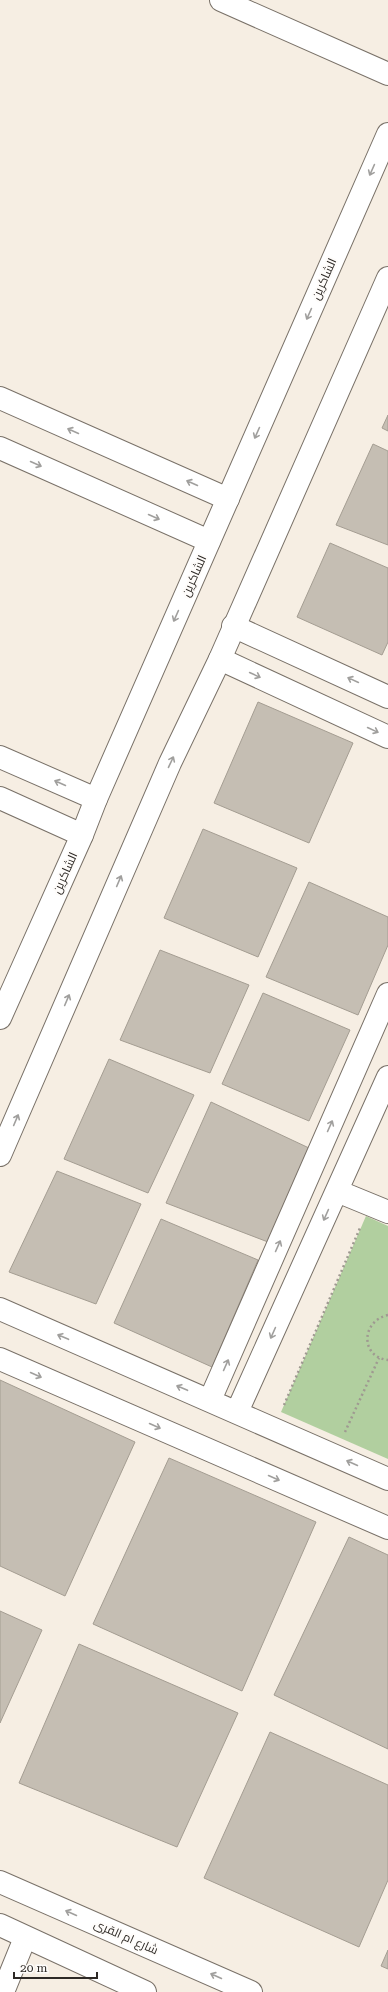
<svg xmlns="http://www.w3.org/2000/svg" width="388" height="1992" font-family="'Roboto Serif',Cairo,serif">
	<rect width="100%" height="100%" fill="#f6eee3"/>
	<path fill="#b1cf9f" d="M366,1216L388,1226V1459L281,1412Z"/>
	<path fill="#c5beb3" stroke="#a49d92" d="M388,415V431L382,428Z
		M373,444L388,451V545L336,525Z
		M330,543L388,568V642L382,655L297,617Z
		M258,702L353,743L309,843L214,803Z
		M203,829L297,868L258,957L164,918Z
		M309,882L388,917V945L358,1015L266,977Z
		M160,950L249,985L210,1073L120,1040Z
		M263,993L350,1030L309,1121L222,1084Z
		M109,1059L194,1095L148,1193L64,1159Z
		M211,1102L309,1148L268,1242L166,1203Z
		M57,1171L141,1204L96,1304L9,1272Z
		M161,1219L258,1260L212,1367L114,1323Z
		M0,1380L135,1442L65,1596L0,1566Z
		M169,1458L316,1522L242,1691L93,1624Z
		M349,1537L388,1555V1749L274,1695Z
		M0,1611L42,1630L0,1723Z
		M79,1644L238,1713L177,1847L19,1783Z
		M270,1732L388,1785V1880L359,1947L204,1878Z
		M388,1950V1969L381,1966Z"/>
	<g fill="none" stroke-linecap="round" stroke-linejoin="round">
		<defs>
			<path id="street" d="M221,0L388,74
				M0,398L228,499
				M0,448L209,541
				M233,626L388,697
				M220,659L388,737
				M0,757L96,799
				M0,798L82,835
				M337,1191L388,1212
				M0,1309L388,1479
				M0,1359L388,1528
				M210,1400L388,994
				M237,1412L388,1077
				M3,1992L25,1938"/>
			<path id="secondary" d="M0,1018L82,835L96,799L388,134
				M0,1155L170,763L220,659L388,278
				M0,1882L251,1992
				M0,1925L145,1992"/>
		</defs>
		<use href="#street" stroke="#797168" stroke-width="24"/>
		<use href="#secondary" stroke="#797168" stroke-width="24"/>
		<path stroke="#9f9991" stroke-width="2.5" stroke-dasharray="2 3" stroke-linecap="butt" d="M388,1315C361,1321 360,1357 388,1360
			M284,1405L360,1228
			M345,1432L379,1358"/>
		<use href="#street" stroke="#fff" stroke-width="22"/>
		<use href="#secondary" stroke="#fff" stroke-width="22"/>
	</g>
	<defs><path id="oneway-shaft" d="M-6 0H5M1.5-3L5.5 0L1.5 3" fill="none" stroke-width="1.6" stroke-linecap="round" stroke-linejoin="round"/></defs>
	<g stroke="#a09f9d">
		<use href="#oneway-shaft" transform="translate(372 170) rotate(114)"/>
		<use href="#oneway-shaft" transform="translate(309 314) rotate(114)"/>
		<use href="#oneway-shaft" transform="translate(73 431) rotate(-156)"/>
		<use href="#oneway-shaft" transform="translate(257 433) rotate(114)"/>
		<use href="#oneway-shaft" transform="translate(36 464) rotate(24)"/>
		<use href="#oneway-shaft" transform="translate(192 483) rotate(-156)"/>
		<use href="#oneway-shaft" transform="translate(154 517) rotate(24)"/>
		<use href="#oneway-shaft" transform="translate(176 616) rotate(114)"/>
		<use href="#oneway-shaft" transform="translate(255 675) rotate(25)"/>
		<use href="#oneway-shaft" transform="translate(353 680) rotate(-155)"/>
		<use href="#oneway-shaft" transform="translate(373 730) rotate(25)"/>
		<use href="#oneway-shaft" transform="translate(171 762) rotate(-65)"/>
		<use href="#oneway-shaft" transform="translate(60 783) rotate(-156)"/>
		<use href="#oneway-shaft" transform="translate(119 881) rotate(-67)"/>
		<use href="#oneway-shaft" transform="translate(67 1000) rotate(-67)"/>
		<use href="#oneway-shaft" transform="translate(16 1120) rotate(-67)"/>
		<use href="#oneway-shaft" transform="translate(330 1126) rotate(-66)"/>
		<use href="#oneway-shaft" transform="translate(326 1215) rotate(114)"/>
		<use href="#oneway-shaft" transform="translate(278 1246) rotate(-66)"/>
		<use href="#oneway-shaft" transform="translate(273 1333) rotate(114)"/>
		<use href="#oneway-shaft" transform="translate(63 1337) rotate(-157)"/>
		<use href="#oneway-shaft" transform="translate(226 1365) rotate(-66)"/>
		<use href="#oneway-shaft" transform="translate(36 1375) rotate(24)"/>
		<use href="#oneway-shaft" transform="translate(182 1388) rotate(-157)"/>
		<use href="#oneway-shaft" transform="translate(155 1426) rotate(24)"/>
		<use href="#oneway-shaft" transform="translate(352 1463) rotate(-156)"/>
		<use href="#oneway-shaft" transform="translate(274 1478) rotate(24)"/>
		<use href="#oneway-shaft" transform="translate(71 1913) rotate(-156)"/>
		<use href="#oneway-shaft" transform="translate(216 1976) rotate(-156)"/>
	</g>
	<g text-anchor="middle" stroke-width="4" stroke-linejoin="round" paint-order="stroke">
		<g font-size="12" fill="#2d2925" stroke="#fefcfa">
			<text transform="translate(324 279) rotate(-66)" y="4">الشاكرين</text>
			<text transform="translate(194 576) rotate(-66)" y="4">الشاكرين</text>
			<text transform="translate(65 873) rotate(-66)" y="4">الشاكرين</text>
			<text transform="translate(126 1937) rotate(24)" y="4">شارع ام القرى</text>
		</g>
	</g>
	<path d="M14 1972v6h83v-6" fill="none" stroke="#2d2925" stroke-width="2"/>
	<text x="20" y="1972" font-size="12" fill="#2d2925" stroke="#fefcfa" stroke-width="3" paint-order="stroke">20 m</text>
</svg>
